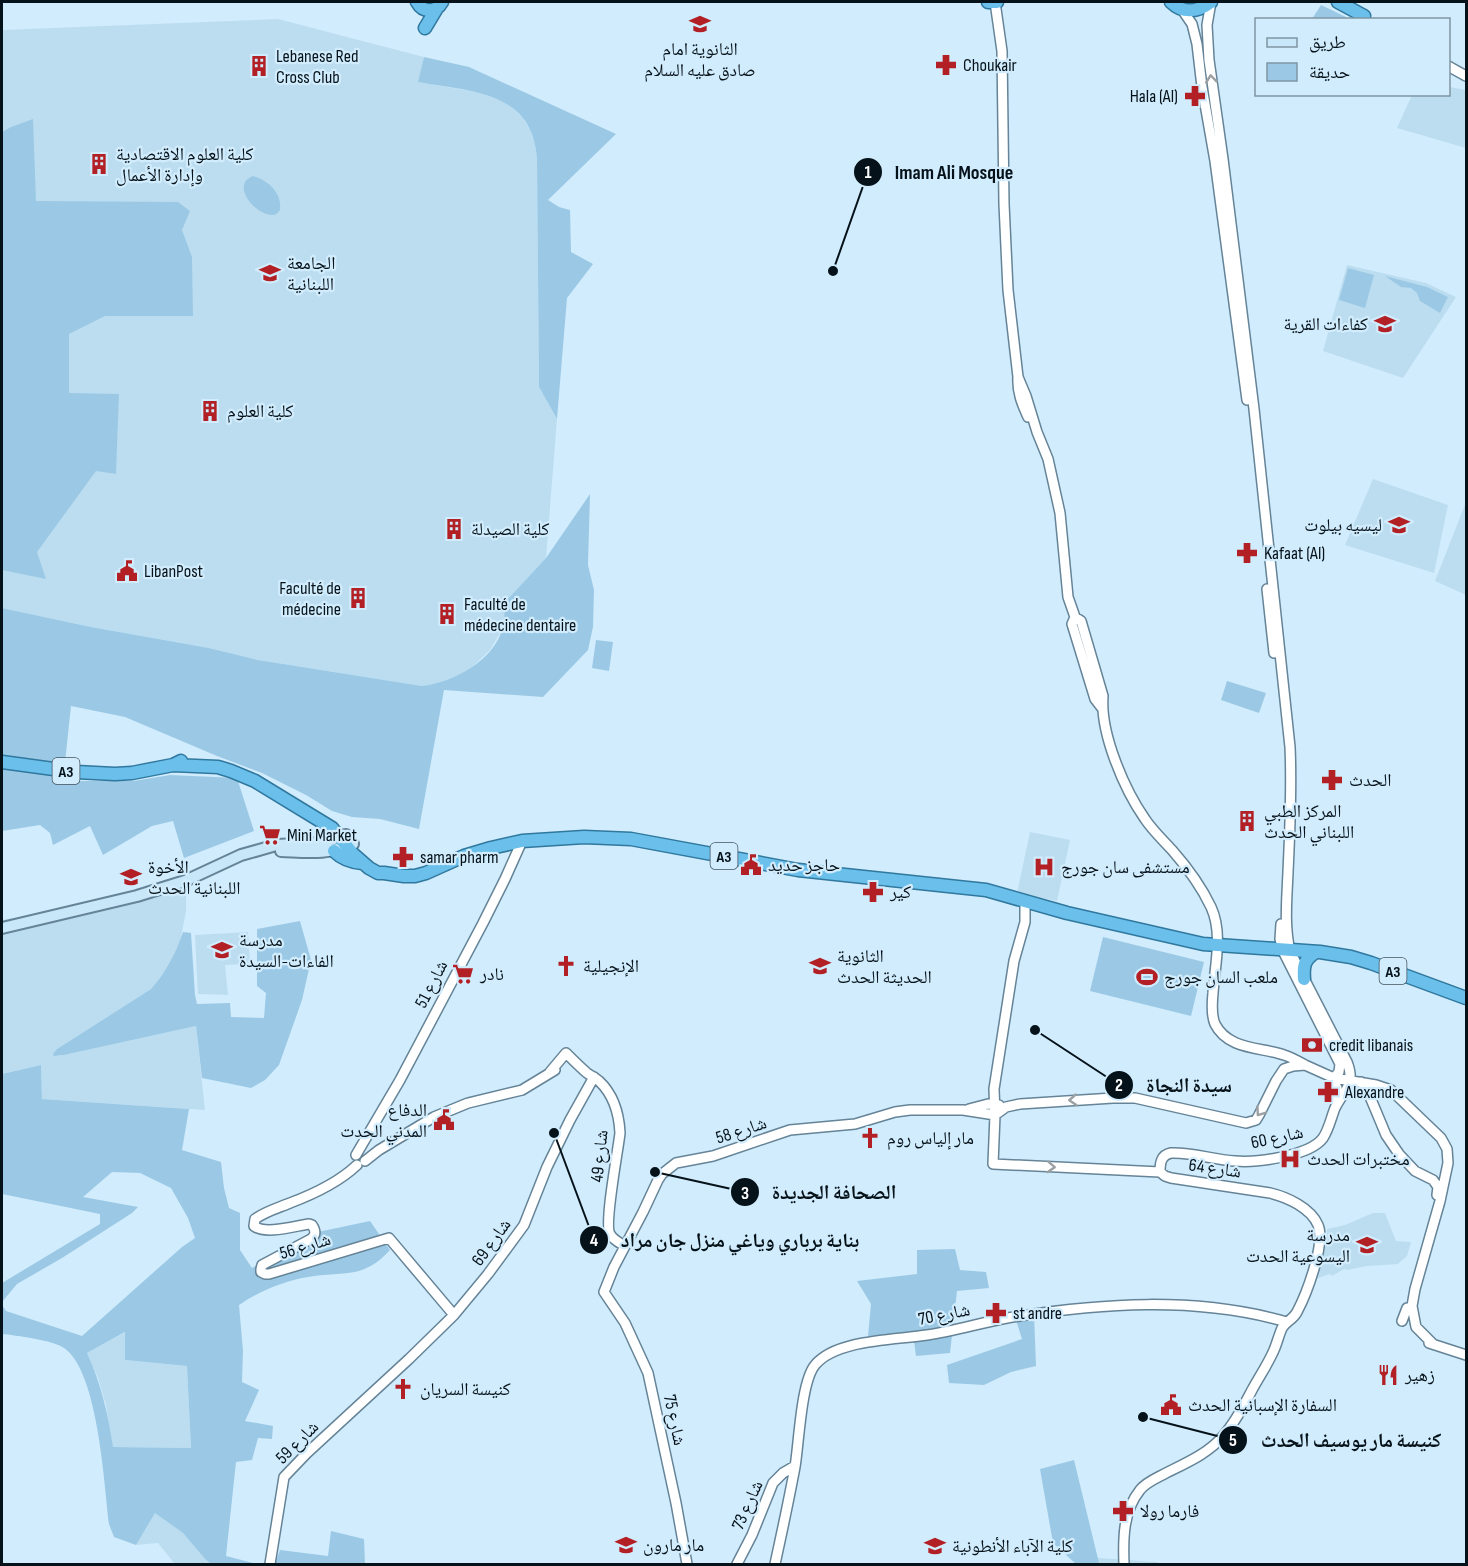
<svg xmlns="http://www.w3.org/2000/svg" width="1468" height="1566" font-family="'Sofia Sans Condensed','Noto Naskh Arabic',sans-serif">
	<rect width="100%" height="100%" fill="#d1ecfd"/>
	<path fill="#bcddf0" d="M278,19L424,57L419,82L487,94L500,99L512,107L522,117L530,130L535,144L537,159L539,387L557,419L546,558L504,603V626L490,650L469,670L454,678L439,683L422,686L258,660L209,648L91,627L2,608V30Z
		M1449,87L1466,90V148L1397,128L1412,95L1448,94Z
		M1347,265L1426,283L1456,297L1403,378L1323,351Z
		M1373,479L1448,505L1434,573L1345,545Z
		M1466,502V595L1435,581Z
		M1030,832L1070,840L1057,901L1017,893Z
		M186,889V911L180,942L171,962L156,983L151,989L57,1049L58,1056L64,1055L196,1026L205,1110L42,1099L41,1065L2,1074V920Z
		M248,932L250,964L225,965L228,995L198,994L195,935Z
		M1373,1213H1385L1396,1241L1411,1242L1407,1256L1398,1264L1367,1266L1347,1270L1344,1269L1332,1276L1330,1274L1313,1280L1327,1236V1229L1345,1225Z
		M126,1332L125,1360L187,1366L191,1448L112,1447L106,1405L98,1378L87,1353Z
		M155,1512L183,1533L205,1559L211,1564H175L158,1543L136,1545Z
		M1084,1557L1157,1562L1160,1564H1077Z"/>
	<path fill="#9bc9e5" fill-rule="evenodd" d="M1321,5L1346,17L1344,19H1312Z
		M424,57L469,67L616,134L548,200L559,207L570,210L571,252L593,264L567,298L557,419L539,387L537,159C532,90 471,92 418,82Z
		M33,119L36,201L178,202L190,211L182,230L192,257L193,316H105L69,334V393L119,394L116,474L96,471L37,552L46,579L2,570V132L11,127Z
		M253,176C269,181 282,193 280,210C278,213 276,215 272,215C255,215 230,185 253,176Z
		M1348,268L1374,275L1365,308L1339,300Z
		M1385,276L1427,287L1448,297L1440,313L1420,301L1417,293L1411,288L1401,287Z
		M590,494L588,565L594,590L593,627L588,650L543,697L444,690L419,829L380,819L352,817L332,811L306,795L262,773L217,756L125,717L71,706L63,781H134L170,775L237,778L254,831L184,858L173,821L152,826L103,855L90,826L53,845L50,833L40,825L2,831V608L91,627L209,648L258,660L422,686C454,682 494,661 503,627C505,619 504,610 504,603L546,558Z
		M596,640L613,642L609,671L592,668Z
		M1227,681L1266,693L1259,713L1221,700Z
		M300,921L311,960L302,1000L279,1065L265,1080L251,1088L202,1078L196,1026L64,1055L54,1056L53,1054L57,1049L151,989C166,972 176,953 183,932L191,933L195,995L197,1004L230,1003L231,1017L264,1018L266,993L257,986V929Z
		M1103,937L1204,962L1191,1016L1090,991Z
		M41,1065L42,1099L189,1109L182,1150L221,1162L224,1188L229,1208L240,1213V1250L252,1268L318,1232L370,1221L390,1250C363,1280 343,1271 308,1277C283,1281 260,1291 239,1305L243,1351L242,1382L259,1390L245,1421L273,1426L272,1439L258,1438L252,1460L236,1462L226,1556L257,1564H211L205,1559L183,1533L155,1513L136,1545L114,1537L109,1524C104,1483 98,1371 64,1348C56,1341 14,1335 2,1334V1305L6,1311L82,1336L182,1247L195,1238L188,1218L171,1188L140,1173L112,1172L83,1197L138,1207L132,1213L62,1258L17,1284L2,1302V1283L100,1224V1214L2,1194V1074ZM125,1332V1360L187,1366L191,1448L113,1447C108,1414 101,1383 87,1353Z
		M955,1249L960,1270L986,1272L989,1288L957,1291L950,1353L916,1356L913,1334L868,1336L871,1304L857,1281L917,1274V1250Z
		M1034,1314L1036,1366L1011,1372L984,1385L949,1383L947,1365L1022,1339L1015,1317Z
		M1074,1460L1099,1563L1098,1564H1076L1053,1543L1040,1469Z
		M331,1531L364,1539L365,1564H275L280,1550L328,1556Z"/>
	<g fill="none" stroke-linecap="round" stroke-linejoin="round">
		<defs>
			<path id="tertiary" d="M995,2L1002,51L1004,204L1008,290L1018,377C1017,392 1022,404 1028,417
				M1181,8L1192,24L1197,44L1202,87L1215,161L1247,400
				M1448,66L1466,76
				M1018,377L1026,396L1037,432L1048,459L1060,513L1068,597L1075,617L1081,621L1103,696C1100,733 1124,789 1145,819C1153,831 1163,840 1172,850C1187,867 1201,886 1211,907C1223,933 1215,965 1213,993C1212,1003 1211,1015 1215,1024C1228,1050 1261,1047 1284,1055C1291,1057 1298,1061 1305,1065
				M1267,589L1274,653
				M1075,617L1072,624L1095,699L1102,708
				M1025,901V922L1014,961L994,1089L995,1115L993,1164L1160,1172L1165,1176L1171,1178L1270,1193C1287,1197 1311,1208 1318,1225C1326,1244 1306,1295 1297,1312C1293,1320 1286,1321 1282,1328C1279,1335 1277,1343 1274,1350C1268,1364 1259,1377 1252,1390C1244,1405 1235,1423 1223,1436C1209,1453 1186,1463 1166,1473C1157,1478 1146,1482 1140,1490C1123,1511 1123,1539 1124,1564
				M1281,924L1280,939L1283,951L1340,1064L1339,1072L1334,1078
				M550,1072L566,1053C573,1060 580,1067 587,1073C591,1076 596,1078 599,1081C614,1095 619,1113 620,1133C618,1151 604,1224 610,1234C613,1240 620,1243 625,1246
				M1331,1077L1337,1088L1336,1104
				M1361,1082L1368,1092L1386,1135L1399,1154L1415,1171L1433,1180L1438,1187L1437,1195
				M969,1109L988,1104L999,1105
				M356,1155L400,1080L483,923L505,879L522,841
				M365,1161L379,1150L434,1117L468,1103L522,1090L555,1070
				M357,1165C338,1183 314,1194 290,1203C278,1208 266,1211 255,1219L254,1226C265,1235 295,1226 309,1224L312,1225C316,1231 316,1235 311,1239L262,1265L261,1269V1272L265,1274H269L389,1238L454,1315
				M1160,1172C1160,1163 1161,1155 1171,1153C1192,1152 1214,1160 1235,1161C1256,1163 1310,1156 1323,1138C1329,1129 1331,1118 1335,1108C1344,1090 1356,1085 1347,1062L1290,951C1284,925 1287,898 1288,872C1290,830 1292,789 1290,747L1254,409L1223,159L1209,60L1207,25L1211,2
				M1402,1321L1407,1308
				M1429,1343L1466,1355
				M270,1564L284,1477L307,1453L409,1359L454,1315L488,1274L524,1225L547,1167L570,1120L594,1077
				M687,1564L676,1503L648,1373L625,1323L604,1292L614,1267L643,1212L658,1180L662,1174L676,1163L713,1156L790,1130L855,1124L895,1112L910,1110H963L995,1115L1006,1107L1020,1104L1113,1098H1135L1246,1123L1256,1120L1259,1115L1276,1081L1284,1069L1293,1066L1305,1065L1334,1078L1376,1085L1391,1090L1441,1138L1447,1149L1448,1163L1440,1201L1415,1289L1412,1306L1416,1327L1433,1344
				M737,1564L752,1535L773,1483L783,1473L795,1466
				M775,1564C782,1532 789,1499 795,1467C799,1443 801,1382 815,1365C836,1339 897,1340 927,1335C954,1331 980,1323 1007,1318C1100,1303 1195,1296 1287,1322"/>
			<path id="secondary" d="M281,851C308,852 326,855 353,844
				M2,928L137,896L185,881L241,855L259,850L276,845L322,843L346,835"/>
			<path id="trunk" d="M417,2C423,13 436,13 442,2
				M988,2H997
				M1171,2C1183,14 1198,12 1211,2
				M1338,2L1364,16
				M425,28L437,8
				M2,762L76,772L115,774L132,773L173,765L181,761
				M173,765L218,767L231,771L255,781L332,828L353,854L369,868L378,873H384L404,876H415L426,873L464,856L491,848L522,841L584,837L631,839L798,870L986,890L1067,913L1203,944L1320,952L1351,957L1371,963L1466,998
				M334,851C342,859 350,862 362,863
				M1304,979C1303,966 1304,959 1316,952"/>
		</defs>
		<use href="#tertiary" stroke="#658497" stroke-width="12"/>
		<use href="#secondary" stroke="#658497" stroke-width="14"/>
		<use href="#trunk" stroke="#30789e" stroke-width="15"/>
		<use href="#tertiary" stroke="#fff" stroke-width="9"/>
		<use href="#secondary" stroke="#c8e7f8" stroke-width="10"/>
		<use href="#trunk" stroke="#6bbfeb" stroke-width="12"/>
	</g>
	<defs><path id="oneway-chevron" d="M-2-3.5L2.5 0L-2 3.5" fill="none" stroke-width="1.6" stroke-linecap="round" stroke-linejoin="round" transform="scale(1.5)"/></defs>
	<g stroke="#9ba0a3">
		<use href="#oneway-chevron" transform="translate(1211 79) rotate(-96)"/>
		<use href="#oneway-chevron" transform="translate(1073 1100) rotate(176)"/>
		<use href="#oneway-chevron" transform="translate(1260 1112) rotate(125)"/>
		<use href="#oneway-chevron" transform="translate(1051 1167) rotate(3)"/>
	</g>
	<defs>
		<symbol id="school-bare" viewBox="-9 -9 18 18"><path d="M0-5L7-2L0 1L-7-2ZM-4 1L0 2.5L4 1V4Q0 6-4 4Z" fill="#b22025" stroke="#d1ecfd" stroke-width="2.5" paint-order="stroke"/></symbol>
		<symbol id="pharmacy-bare" viewBox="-9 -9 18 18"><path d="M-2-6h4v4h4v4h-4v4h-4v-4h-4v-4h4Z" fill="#b22025" stroke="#d1ecfd" stroke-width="2.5" paint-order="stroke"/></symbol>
		<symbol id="building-bare" viewBox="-9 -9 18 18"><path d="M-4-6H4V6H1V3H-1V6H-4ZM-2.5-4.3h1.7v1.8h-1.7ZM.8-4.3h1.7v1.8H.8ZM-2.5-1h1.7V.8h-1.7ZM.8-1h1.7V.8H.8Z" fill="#b22025" stroke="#d1ecfd" stroke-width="2.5" paint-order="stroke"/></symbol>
		<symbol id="university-bare" viewBox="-9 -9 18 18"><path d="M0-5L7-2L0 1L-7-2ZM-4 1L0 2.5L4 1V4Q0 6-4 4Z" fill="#b22025" stroke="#d1ecfd" stroke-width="2.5" paint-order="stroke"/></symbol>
		<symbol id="civic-bare" viewBox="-9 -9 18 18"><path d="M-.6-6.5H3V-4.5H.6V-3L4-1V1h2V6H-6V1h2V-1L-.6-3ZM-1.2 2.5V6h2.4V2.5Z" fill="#b22025" stroke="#d1ecfd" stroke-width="2.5" paint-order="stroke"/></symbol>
		<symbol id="supermarket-bare" viewBox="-9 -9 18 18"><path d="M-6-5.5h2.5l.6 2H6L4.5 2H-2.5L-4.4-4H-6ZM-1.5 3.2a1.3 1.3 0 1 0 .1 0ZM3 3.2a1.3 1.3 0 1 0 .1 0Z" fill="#b22025" stroke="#d1ecfd" stroke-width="2.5" paint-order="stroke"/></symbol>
		<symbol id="hospital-bare" viewBox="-9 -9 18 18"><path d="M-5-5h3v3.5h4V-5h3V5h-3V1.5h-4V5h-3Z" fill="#b22025" stroke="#d1ecfd" stroke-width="2.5" paint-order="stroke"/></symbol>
		<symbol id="church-bare" viewBox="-9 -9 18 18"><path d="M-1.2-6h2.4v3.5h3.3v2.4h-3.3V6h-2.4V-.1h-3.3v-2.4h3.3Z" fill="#b22025" stroke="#d1ecfd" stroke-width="2.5" paint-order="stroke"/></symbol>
		<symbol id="stadium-bare" viewBox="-9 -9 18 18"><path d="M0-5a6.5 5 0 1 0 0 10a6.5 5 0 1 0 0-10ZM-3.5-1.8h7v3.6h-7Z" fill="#b22025" stroke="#d1ecfd" stroke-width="2.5" paint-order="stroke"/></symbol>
		<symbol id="bank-bare" viewBox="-9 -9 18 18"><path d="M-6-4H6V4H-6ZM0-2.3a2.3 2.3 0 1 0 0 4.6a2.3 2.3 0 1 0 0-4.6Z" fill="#b22025" stroke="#d1ecfd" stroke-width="2.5" paint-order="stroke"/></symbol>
		<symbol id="restaurant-bare" viewBox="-9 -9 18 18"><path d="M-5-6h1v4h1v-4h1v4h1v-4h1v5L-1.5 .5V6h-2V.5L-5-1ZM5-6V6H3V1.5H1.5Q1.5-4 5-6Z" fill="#b22025" stroke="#d1ecfd" stroke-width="2.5" paint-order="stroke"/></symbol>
	</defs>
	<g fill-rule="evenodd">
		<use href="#school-bare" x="685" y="9" width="30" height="30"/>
		<use href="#pharmacy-bare" x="931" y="50" width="30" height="30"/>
		<use href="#building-bare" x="244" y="51" width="30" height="30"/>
		<use href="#pharmacy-bare" x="1180" y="81" width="30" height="30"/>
		<use href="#building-bare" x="84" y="149" width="30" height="30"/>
		<use href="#university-bare" x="255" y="258" width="30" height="30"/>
		<use href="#school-bare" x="1370" y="309" width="30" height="30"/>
		<use href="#building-bare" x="195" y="396" width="30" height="30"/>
		<use href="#school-bare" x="1384" y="510" width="30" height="30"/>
		<use href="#building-bare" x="439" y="514" width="30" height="30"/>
		<use href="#pharmacy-bare" x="1232" y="538" width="30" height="30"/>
		<use href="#civic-bare" x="112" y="556" width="30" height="30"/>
		<use href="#building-bare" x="343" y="583" width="30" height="30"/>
		<use href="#building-bare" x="432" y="599" width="30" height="30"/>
		<use href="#pharmacy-bare" x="1317" y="765" width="30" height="30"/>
		<use href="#building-bare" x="1232" y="806" width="30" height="30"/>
		<use href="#supermarket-bare" x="255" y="820" width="30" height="30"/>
		<use href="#pharmacy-bare" x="388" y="842" width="30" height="30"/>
		<use href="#civic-bare" x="736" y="850" width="30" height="30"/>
		<use href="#hospital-bare" x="1029" y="852" width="30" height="30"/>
		<use href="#school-bare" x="116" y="862" width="30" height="30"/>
		<use href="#pharmacy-bare" x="858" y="877" width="30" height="30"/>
		<use href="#school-bare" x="207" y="935" width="30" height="30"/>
		<use href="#church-bare" x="551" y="951" width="30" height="30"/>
		<use href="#school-bare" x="805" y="951" width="30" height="30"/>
		<use href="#supermarket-bare" x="448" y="959" width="30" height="30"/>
		<use href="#stadium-bare" x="1132" y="962" width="30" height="30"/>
		<use href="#bank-bare" x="1297" y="1030" width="30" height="30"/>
		<use href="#pharmacy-bare" x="1313" y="1077" width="30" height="30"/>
		<use href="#civic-bare" x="429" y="1105" width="30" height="30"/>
		<use href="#church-bare" x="855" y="1123" width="30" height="30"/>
		<use href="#hospital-bare" x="1275" y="1144" width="30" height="30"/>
		<use href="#school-bare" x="1352" y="1230" width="30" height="30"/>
		<use href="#pharmacy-bare" x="981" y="1298" width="30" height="30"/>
		<use href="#restaurant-bare" x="1373" y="1360" width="30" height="30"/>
		<use href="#church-bare" x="388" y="1374" width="30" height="30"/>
		<use href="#civic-bare" x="1156" y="1390" width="30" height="30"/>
		<use href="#pharmacy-bare" x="1108" y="1496" width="30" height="30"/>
		<use href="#school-bare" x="611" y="1530" width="30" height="30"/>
		<use href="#school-bare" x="920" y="1531" width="30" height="30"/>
	</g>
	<g text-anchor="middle" stroke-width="4.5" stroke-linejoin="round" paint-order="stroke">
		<g fill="#d1ecfd" stroke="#43535d" stroke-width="1.5">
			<rect x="52.5" y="758" width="27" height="26" rx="4.5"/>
			<rect x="710.5" y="843" width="27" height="26" rx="4.5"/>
			<rect x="1379.5" y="958" width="27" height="26" rx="4.5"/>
		</g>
		<g font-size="16" font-weight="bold" fill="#061219">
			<text x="66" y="777">A3</text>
			<text x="724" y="862">A3</text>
			<text x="1393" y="977">A3</text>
		</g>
		<g font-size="18" fill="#061219" stroke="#d1ecfd" text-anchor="start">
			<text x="700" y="55" text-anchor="middle">الثانویة امام<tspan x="700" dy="21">صادق عليه السلام</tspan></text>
			<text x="276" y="62">Lebanese Red<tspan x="276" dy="21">Cross Club</tspan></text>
			<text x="963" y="71">Choukair</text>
			<text x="1178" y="102" text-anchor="end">Hala (Al)</text>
			<text x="116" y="160">كلية العلوم الاقتصادية<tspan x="116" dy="21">وإدارة الأعمال</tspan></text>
			<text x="287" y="269">الجامعة<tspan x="287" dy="21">اللبنانية</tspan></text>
			<text x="1368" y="330" text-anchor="end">كفاءات القرية</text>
			<text x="227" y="417">كلية العلوم</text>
			<text x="1382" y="531" text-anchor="end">ليسيه بيلوت</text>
			<text x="471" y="535">كلية الصيدلة</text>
			<text x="1264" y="559">Kafaat (Al)</text>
			<text x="144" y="577">LibanPost</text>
			<text x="341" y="594" text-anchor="end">Faculté de<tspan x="341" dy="21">médecine</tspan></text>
			<text x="464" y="610">Faculté de<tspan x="464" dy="21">médecine dentaire</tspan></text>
			<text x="1349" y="786">الحدث</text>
			<text x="1264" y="817">المركز الطبي<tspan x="1264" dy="21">اللبناني الحدث</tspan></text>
			<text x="287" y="841">Mini Market</text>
			<text x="420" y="863">samar pharm</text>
			<text x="768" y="871">حاجز حديد</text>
			<text x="148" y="873">الأخوة<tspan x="148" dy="21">اللبنانية الحدث</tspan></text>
			<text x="1061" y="873">مستشفى سان جورج</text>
			<text x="890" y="898">كير</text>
			<text x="239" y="946">مدرسة<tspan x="239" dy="21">الفاءات-السيدة</tspan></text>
			<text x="837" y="962">الثانوية<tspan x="837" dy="21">الحديثة الحدث</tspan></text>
			<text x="583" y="972">الإنجيلية</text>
			<text x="480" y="980">نادر</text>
			<text x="1164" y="983">ملعب السان جورج</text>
			<text x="1329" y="1051">credit libanais</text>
			<text x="1345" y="1098">Alexandre</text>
			<text x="427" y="1116" text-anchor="end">الدفاع<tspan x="427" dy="21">المدني الحدت</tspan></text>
			<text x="887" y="1144">مار إلياس روم</text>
			<text x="1307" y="1165">مختبرات الحدث</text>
			<text x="1350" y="1241" text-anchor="end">مدرسة<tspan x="1350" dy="21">اليسوعية الحدت</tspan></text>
			<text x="1013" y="1319">st andre</text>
			<text x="1405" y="1381">زهير</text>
			<text x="420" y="1395">كنيسة السريان</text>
			<text x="1188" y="1411">السفارة الإسبانية الحدث</text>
			<text x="1140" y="1517">فارما رولا</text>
			<text x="643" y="1551">مار مارون</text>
			<text x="952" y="1552">كلية الآباء الأنطونية</text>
		</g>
		<g font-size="18" fill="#061219" stroke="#d1ecfd">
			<text transform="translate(431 984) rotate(-63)" y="6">شارع 51</text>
			<text transform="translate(741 1130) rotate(-18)" y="6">شارع 58</text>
			<text transform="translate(1277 1137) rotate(-12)" y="6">شارع 60</text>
			<text transform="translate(599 1156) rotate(-84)" y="6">شارع 49</text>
			<text transform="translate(1215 1168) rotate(8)" y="6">شارع 64</text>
			<text transform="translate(491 1242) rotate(-54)" y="6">شارع 69</text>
			<text transform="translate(305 1246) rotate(-17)" y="6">شارع 56</text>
			<text transform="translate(944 1314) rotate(-11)" y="6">شارع 70</text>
			<text transform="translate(675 1420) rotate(78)" y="6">شارع 75</text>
			<text transform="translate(297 1442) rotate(-45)" y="6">شارع 59</text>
			<text transform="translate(747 1505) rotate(-66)" y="6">شارع 73</text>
		</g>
	</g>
	<path fill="none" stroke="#061219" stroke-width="2" d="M833 271L868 172M1035 1030L1119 1085M655 1172L745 1192M554 1133L594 1240M1143 1417L1233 1440"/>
	<g fill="#061219" stroke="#d1ecfd" stroke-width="2">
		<circle cx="833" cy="271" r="6"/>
		<circle cx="1035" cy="1030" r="6"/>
		<circle cx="655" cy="1172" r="6"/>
		<circle cx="554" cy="1133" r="6"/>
		<circle cx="1143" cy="1417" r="6"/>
		<circle cx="868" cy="172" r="15"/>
		<circle cx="1119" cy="1085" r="15"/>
		<circle cx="745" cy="1192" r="15"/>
		<circle cx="594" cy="1240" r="15"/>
		<circle cx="1233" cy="1440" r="15"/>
	</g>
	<g font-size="18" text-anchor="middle" font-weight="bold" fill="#fff">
		<text x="868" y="178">1</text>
		<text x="1119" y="1091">2</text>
		<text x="745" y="1199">3</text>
		<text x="594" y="1246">4</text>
		<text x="1233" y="1446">5</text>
	</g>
	<g font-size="20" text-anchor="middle" font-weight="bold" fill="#061219" stroke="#d1ecfd" stroke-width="4.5" stroke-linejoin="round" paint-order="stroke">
		<text x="954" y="179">Imam Ali Mosque</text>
		<text x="1189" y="1092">سيدة النجاة</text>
		<text x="834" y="1199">الصحافة الجديدة</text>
		<text x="740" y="1247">بناية برباري وياغي منزل جان مراد</text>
		<text x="1351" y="1447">كنيسة مار يوسيف الحدث</text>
	</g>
	<rect width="1468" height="1566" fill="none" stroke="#061219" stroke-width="6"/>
	<rect x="1255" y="18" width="195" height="78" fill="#d1ecfd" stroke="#8095a2" stroke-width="1.5"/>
	<rect x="1267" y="38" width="30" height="9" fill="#c8e7f8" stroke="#8095a2" stroke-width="1.5"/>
	<text x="1309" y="48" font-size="18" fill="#061219">طريق</text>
	<rect x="1267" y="63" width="30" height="18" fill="#9bc9e5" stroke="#8095a2" stroke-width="1.5"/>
	<text x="1309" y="78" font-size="18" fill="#061219">حديقة</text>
</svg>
